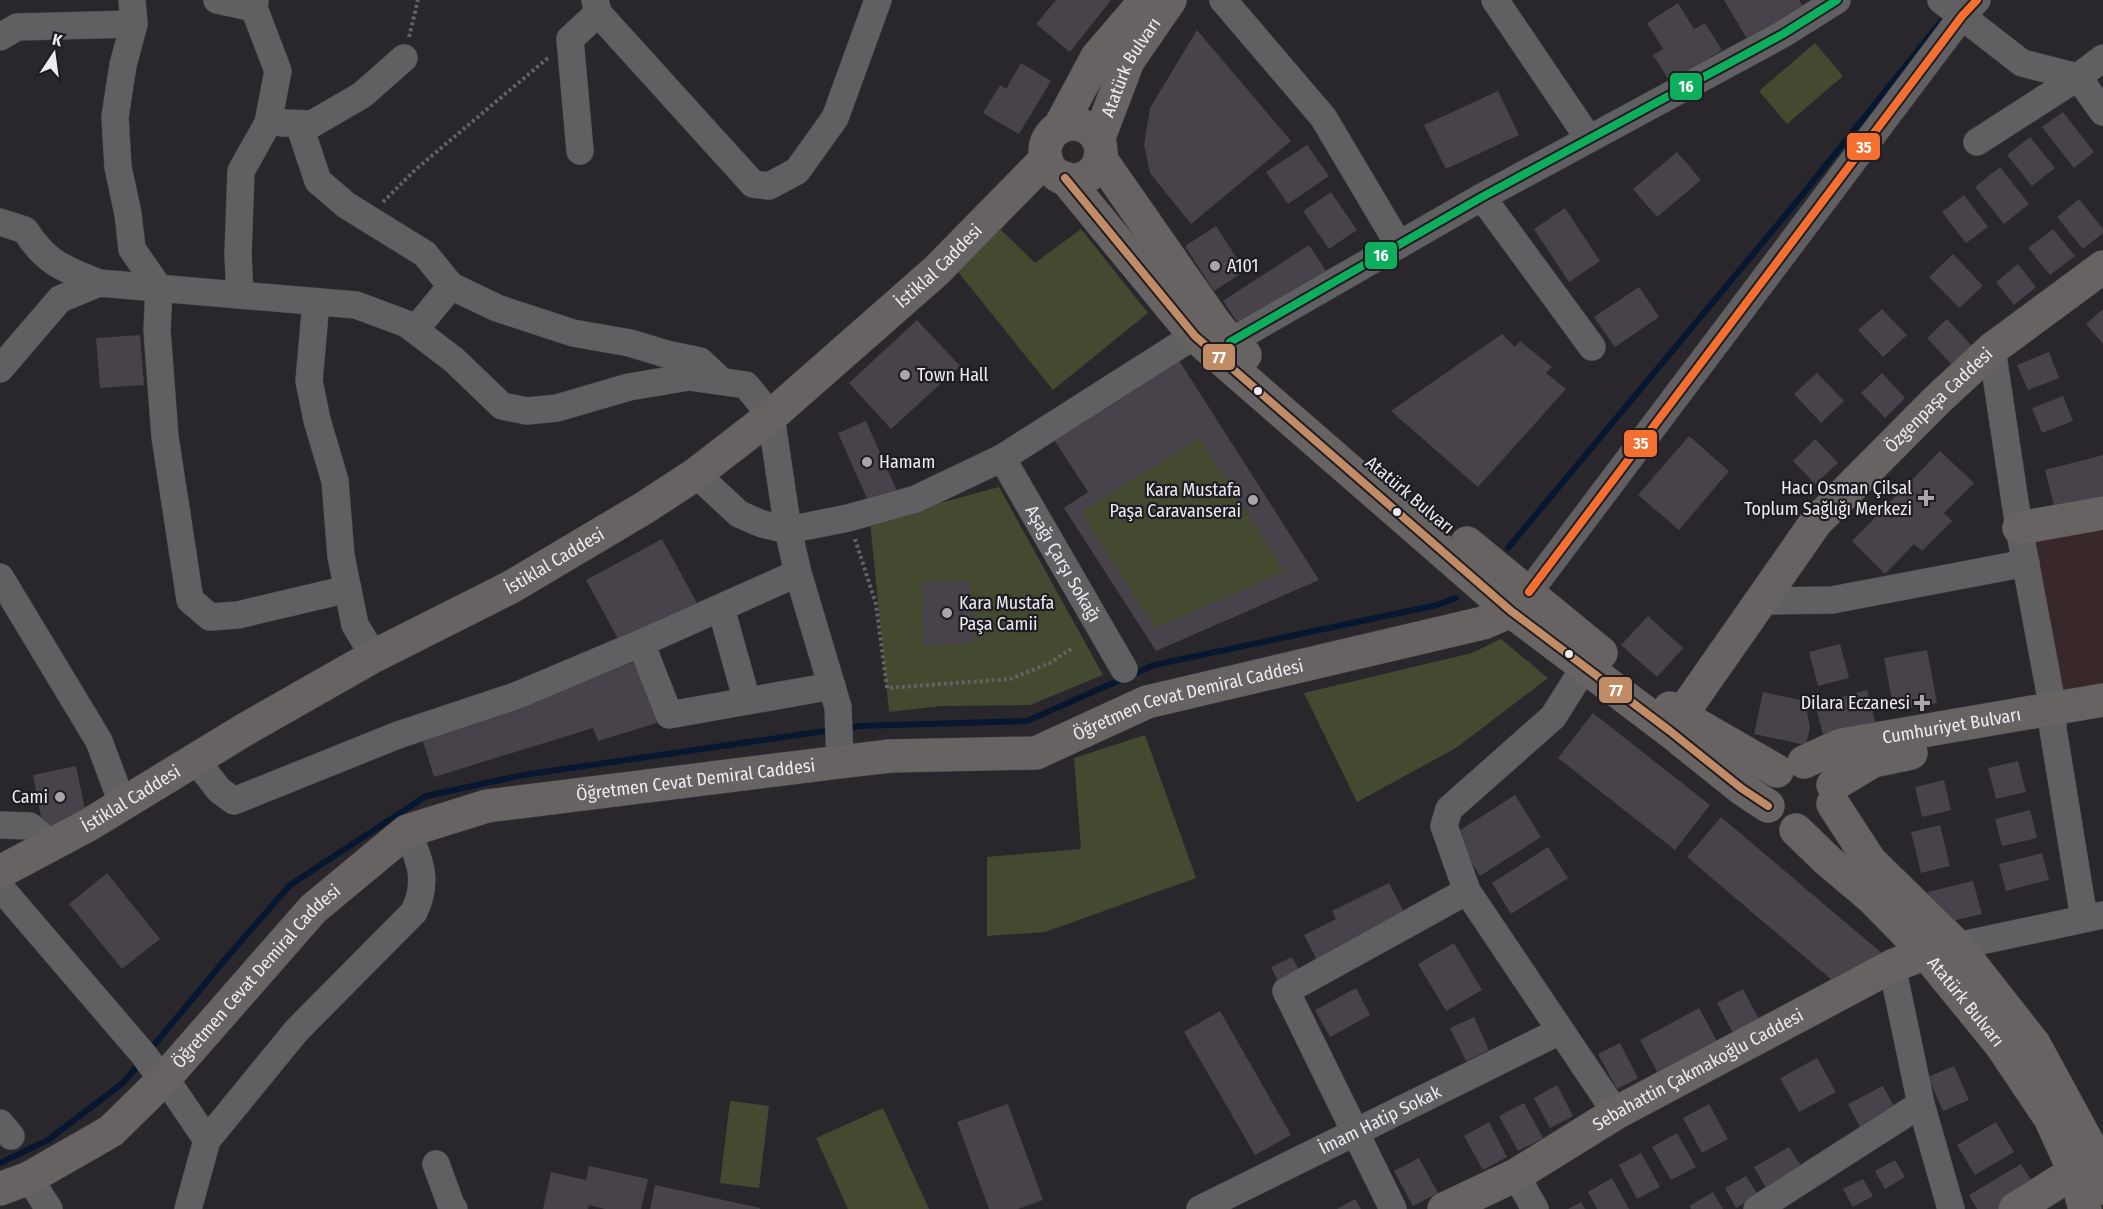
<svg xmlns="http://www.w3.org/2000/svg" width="2103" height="1209" font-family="'Fira Sans Condensed',sans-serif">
	<rect width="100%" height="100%" fill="#29272c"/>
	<path fill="#392829" d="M2103,513V700L2053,709L2019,528Z"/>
	<path fill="#434a30" d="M1815,43L1843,76L1787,124L1759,91Z
		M998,227L1035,263L1081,229L1148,313L1053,390L955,268Z
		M1199,438L1285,572L1155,628L1081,512Z
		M999,487L1103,675L1030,705L941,706L889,712L870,522Z
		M1501,639L1548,678L1456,748L1357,802L1304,693L1472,653Z
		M1145,735L1196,878L1045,932L987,936V857L1081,849L1074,758Z
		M730,1101L769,1106L759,1188L720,1183Z
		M883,1108L929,1209H848L816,1138Z"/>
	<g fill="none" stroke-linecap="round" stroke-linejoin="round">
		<path stroke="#07172f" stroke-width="6" d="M1508,548L1794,205L1948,13
			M845,728L861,726L1027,721L1154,665L1437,605L1456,598
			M150,1050L228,956L290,885L426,796L523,775L832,730
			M0,1163L48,1140L123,1083L140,1063"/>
	</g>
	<path fill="#48424a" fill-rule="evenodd" d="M1056,0H1111L1070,52L1036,24Z
		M1724,0H1799L1806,11L1750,44Z
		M1678,3L1694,29L1705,23L1722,50L1671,83L1653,55L1663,49L1647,23Z
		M1197,30L1291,141L1191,224L1150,173L1144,145L1150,108Z
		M1021,63L1051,81L1019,134L983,113L1000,85L1006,89Z
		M1498,91L1519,135L1446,169L1424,125Z
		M2063,112L2094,152L2074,168L2042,127Z
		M2030,137L2055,168L2032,186L2007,155Z
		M1307,145L1329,176L1288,204L1266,172Z
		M1677,152L1701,180L1657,217L1633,189Z
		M2000,167L2029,204L2004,224L1975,187Z
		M1331,192L1357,230L1329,249L1303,211Z
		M1964,195L1988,227L1966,243L1942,212Z
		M2079,199L2103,229V233L2083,249L2057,217Z
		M1565,208L1600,261L1569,282L1534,229Z
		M1216,226L1245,271L1214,291L1185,246Z
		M2053,229L2075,256L2050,275L2028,248Z
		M1309,245L1330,277L1240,326L1223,301Z
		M1953,254L1983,286L1959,308L1929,277Z
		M2018,264L2036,287L2014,305L1996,282Z
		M1639,287L1659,317L1615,347L1594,317Z
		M1882,309L1907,335L1883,357L1858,330Z
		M2103,309V344L2086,324Z
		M1947,319L1972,346L1952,365L1927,338Z
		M917,320L960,366L891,429L849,383Z
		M1502,334L1515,347L1520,341L1552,367L1546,373L1566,389L1478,487L1391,411Z
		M140,335L144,385L100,388L96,338Z
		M2049,352L2059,378L2028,390L2017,365Z
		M1178,359L1319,580L1156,651L1064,508L1088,492L1053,438ZM1199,438L1285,572L1155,628L1081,512Z
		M1817,373L1844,401L1821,423L1794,394Z
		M1882,373L1905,398L1885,418L1861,393Z
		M2063,396L2073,421L2042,433L2032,408Z
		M866,421L897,491L869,503L838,433Z
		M1689,436L1729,471L1679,530L1638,495Z
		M1815,439L1838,463L1815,484L1793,461Z
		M1940,451L1974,483L1944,513L1952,521L1922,551L1914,544L1885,574L1852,541Z
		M2103,455V497L2055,509L2045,470Z
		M662,539L698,605L622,646L586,580Z
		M971,581L974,643L924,646L921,583Z
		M1648,616L1683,648L1657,677L1621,645Z
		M1840,644L1849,678L1818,686L1809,652Z
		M1927,650L1937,703L1894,711L1884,658Z
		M635,662L657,723L598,741L593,728L434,777L419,729Z
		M1867,690L1876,725L1824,738L1815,704Z
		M1763,692L1805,701L1810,728L1806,745L1754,734Z
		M1593,713L1710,805L1675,850L1558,758Z
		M2018,761L2026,792L1996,799L1988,768Z
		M76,766L87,819L43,827L33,775Z
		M1944,780L1951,810L1922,817L1915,787Z
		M1515,795L1541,837L1480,876L1454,834Z
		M2030,810L2037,838L2002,846L1995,819Z
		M1721,817L1884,955L1840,987L1687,857Z
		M1940,825L1950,866L1921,873L1911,832Z
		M1548,847L1568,878L1511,914L1492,883Z
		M2042,853L2049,880L2006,891L1999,864Z
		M107,873L160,939L122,969L69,904Z
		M1973,881L1982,914L1936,925L1928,892Z
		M1389,883L1407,918L1318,962L1304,935L1336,919L1332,911Z
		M1454,943L1482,990L1446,1011L1418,964Z
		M1292,957L1303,978L1282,989L1271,967Z
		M1356,988L1370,1015L1330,1037L1315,1010Z
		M1743,989L1761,1023L1735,1037L1717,1003Z
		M1699,1008L1718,1043L1659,1075L1640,1040Z
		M1220,1011L1291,1135L1255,1155L1184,1032Z
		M1474,1017L1489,1050L1466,1061L1450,1028Z
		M1620,1043L1638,1078L1617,1089L1598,1054Z
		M1817,1058L1836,1092L1799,1112L1780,1078Z
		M1954,1066L1969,1100L1943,1111L1928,1077Z
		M1557,1085L1573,1116L1550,1128L1534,1098Z
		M1883,1086L1896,1110L1861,1129L1848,1104Z
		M1524,1103L1543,1138L1518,1151L1499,1116Z
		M1008,1104L1043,1200L1018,1209H989L957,1122Z
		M1709,1104L1728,1139L1702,1153L1683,1118Z
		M1489,1122L1507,1157L1483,1170L1464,1136Z
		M1996,1122L2014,1152L1975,1175L1957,1145Z
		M1677,1133L1696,1167L1671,1180L1652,1147Z
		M1789,1147L1803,1169L1767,1190L1754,1167Z
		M1641,1153L1660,1187L1637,1199L1619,1165Z
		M1419,1158L1438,1193L1413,1206L1394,1171Z
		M1895,1160L1905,1177L1885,1189L1875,1171Z
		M2021,1164L2039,1193L2012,1209H1977L1969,1195Z
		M589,1166L648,1179L641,1209H605L589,1205L588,1209H543L551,1172L586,1180Z
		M1746,1176L1758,1195L1736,1208L1725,1188Z
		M1612,1178L1629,1209H1597L1588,1192Z
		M1863,1179L1873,1196L1853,1207L1843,1189Z
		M655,1185L760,1208V1209H650Z
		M1713,1192L1723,1209H1691L1689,1206Z
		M1355,1199L1361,1209H1337Z
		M1581,1202L1585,1209H1568Z"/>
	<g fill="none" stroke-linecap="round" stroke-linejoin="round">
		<defs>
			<g id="minor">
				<path d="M132,0L134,24L123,65L115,117L118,167L128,214L132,249L159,288L157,330L165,437L190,600L210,617L238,615L348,589"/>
				<path d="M217,0L254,8"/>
				<path d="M595,0L598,13L753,184L769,186L797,171L835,118L878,0"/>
				<path d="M1223,0L1323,117L1399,245"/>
				<path d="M1495,0L1589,139"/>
				<path d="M1941,0L2022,63L2078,77L2103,112"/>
				<path d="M0,37L17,27L134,24"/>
				<path d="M282,123L312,124L362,95L404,58"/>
				<path d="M299,124L318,181L346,205L425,254L451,286L497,308L573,333L630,343L666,354L700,361L716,376"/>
				<path d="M1977,142L2078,77L2103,58"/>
				<path d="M580,151L570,39L598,13"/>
				<path d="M1482,197L1592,347"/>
				<path d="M0,222L25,230C46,263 64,269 99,283"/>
				<path d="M240,295L238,254L241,171L268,123L278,71L254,8L255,0"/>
				<path d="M316,302L309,381L317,420L335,481L341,556L355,625L374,656"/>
				<path d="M415,330L451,286"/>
				<path d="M1230,342L1482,197L1783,34L1837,0"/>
				<path d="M1992,349L2019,528L2053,709V729L2084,918"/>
				<path d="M0,369L60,299L99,283L356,305L407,324L454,360L502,406L527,411L557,408L629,387L689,377L746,385L771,416L788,530L798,573L838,707L840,762"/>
				<path id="s1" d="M1002,458L1124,669"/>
				<path d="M696,474L739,514L762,524L788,530L848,518L916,499L1002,458L1211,325"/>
				<path d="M0,577L99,741L122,803"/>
				<path d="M1529,592L1962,16L1977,0"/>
				<path d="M1760,601L1832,600L2026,563"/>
				<path d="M721,608L747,701"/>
				<path d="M641,643L669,715L832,686"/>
				<path d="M1584,668L1553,717L1449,809L1444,826L1467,891L1616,1113"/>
				<path d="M195,759L219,790L234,801L398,735L518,695L641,643L798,573"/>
				<path d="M0,825L30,826L52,845"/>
				<path d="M0,887L144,1055L157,1073L165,1078L207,1140"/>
				<path d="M1957,946L2103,915"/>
				<path d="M1892,966L1921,1104L1951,1209"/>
				<path d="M0,1123L11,1136"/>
				<path d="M436,1164L451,1205L454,1209"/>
				<path d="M1516,1175L1535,1209"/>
				<path d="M29,1178L49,1209"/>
				<path d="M188,1209L207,1140L297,1030L414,912C429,881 420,860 407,831"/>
				<path id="s2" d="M1200,1209L1560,1031"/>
				<path d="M1393,1209L1286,991L1467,891"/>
				<path d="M1757,1209L1921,1104"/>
			</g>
			<g id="major">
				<circle cx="1073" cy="152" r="28"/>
				<path d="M1059,128L1097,57L1146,0"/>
				<path id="s3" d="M1098,140L1128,61L1170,0"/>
				<path d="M1100,158L1215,323L1230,342L1245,355"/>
				<path d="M1065,178L1195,336L1511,611L1670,731L1741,788L1768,806"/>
				<path d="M2019,528L2103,513"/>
				<path d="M1467,543L1601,653"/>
				<path d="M1670,708L1680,715L1777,771"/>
				<path id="s4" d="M1670,731L1816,522L1937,400L1992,349L2103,267"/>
				<path id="s5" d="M1804,762L1841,745L2103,700"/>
				<path d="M1833,785L1873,761L1911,753"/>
				<path d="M1833,804L1870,861L1957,946L2034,1044L2096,1158L2103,1188"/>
				<path id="s6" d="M1796,830L1827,860L1872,898L1926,953L2001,1045L2050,1118L2075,1173L2085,1209"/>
				<path id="s7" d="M0,872L90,824L244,730L374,656L511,587L644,508L696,474L771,416L936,271L1046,159"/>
				<path id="s8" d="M0,1189L29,1178L111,1131L165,1078L313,909L407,831L487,806L840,762L890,756L1036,753L1147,702L1483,623L1511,611"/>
				<path id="s9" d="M1444,1209L1516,1175L1616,1113L1892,966L1926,953L1957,946"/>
				<path d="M2015,1209L2092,1161"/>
			</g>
		</defs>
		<use href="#minor" stroke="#464548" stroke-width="28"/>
		<use href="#major" stroke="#464548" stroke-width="34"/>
		<path stroke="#636265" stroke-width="4" stroke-dasharray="3 3" stroke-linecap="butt" d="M409,37L418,0
			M383,202L415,170L549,57
			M855,539L876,604L887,688L1010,679L1050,663L1072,648"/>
		<use href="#minor" stroke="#605f62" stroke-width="27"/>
		<use href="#major" stroke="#686363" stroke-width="33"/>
		<defs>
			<path id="bus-1" d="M1065,178L1195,336L1511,611L1670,731L1741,788L1768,806"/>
			<path id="bus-2" d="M1230,342L1482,197L1783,34L1837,0"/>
			<path id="bus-3" d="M1529,592L1962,16L1977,0"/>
		</defs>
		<use href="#bus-1" stroke="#1f1c23" stroke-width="12"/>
		<use href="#bus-2" stroke="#1f1c23" stroke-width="12"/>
		<use href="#bus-3" stroke="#1f1c23" stroke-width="12"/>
		<use href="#bus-1" stroke="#c18c65" stroke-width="8"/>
		<use href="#bus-2" stroke="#0daf5c" stroke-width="8"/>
		<use href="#bus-3" stroke="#f46f30" stroke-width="8"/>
	</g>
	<g fill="#a8a6ab" stroke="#1f1c23" stroke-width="2">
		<circle cx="1215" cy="266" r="6"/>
		<circle cx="905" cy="375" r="6"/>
		<circle cx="867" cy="462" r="6"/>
		<path d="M1923 489h6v6h6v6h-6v6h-6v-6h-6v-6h6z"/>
		<circle cx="1253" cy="500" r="6"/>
		<circle cx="947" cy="613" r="6"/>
		<path d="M1919 694h6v6h6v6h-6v6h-6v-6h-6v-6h6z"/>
		<circle cx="60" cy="797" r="6"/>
	</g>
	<g fill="#edebf0" stroke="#1f1c23" stroke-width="2">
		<circle cx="1258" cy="391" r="5"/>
		<circle cx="1397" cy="512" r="5"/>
		<circle cx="1569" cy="654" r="5"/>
	</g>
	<g text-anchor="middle" stroke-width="4.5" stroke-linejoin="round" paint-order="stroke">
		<g font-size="18" fill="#edebf0" stroke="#1f1c23">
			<text dy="6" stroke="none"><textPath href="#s3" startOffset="80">Atatürk Bulvarı</textPath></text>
			<text dy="6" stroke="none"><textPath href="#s7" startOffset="1122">İstiklal Caddesi</textPath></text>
			<text dy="6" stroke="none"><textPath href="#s4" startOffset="428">Özgenpaşa Caddesi</textPath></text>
			<text transform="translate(1410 495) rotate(40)" y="6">Atatürk Bulvarı</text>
			<text dy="6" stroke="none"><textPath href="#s7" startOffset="636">İstiklal Caddesi</textPath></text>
			<text dy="6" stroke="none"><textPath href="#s1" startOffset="122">Aşağı Çarşı Sokağı</textPath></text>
			<text dy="6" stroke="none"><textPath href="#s8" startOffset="1346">Öğretmen Cevat Demiral Caddesi</textPath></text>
			<text dy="6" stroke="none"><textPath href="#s5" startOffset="153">Cumhuriyet Bulvarı</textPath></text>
			<text dy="6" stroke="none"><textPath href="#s8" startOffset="842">Öğretmen Cevat Demiral Caddesi</textPath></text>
			<text dy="6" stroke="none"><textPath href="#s7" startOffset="150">İstiklal Caddesi</textPath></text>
			<text dy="6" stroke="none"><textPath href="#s8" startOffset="338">Öğretmen Cevat Demiral Caddesi</textPath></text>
			<text dy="6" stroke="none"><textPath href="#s6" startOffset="242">Atatürk Bulvarı</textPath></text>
			<text dy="6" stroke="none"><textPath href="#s9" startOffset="290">Sebahattin Çakmakoğlu Caddesi</textPath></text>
			<text dy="6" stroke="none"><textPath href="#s2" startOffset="201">İmam Hatip Sokak</textPath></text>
		</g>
		<g font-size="18" fill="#edebf0" stroke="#1f1c23" text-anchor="start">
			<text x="1227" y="272">A101</text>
			<text x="917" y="381">Town Hall</text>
			<text x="879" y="468">Hamam</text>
			<text x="1912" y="494" text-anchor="end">Hacı Osman Çilsal<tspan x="1912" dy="21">Toplum Sağlığı Merkezi</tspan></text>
			<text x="1241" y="496" text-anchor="end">Kara Mustafa<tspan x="1241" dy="21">Paşa Caravanserai</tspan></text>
			<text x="959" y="609">Kara Mustafa<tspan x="959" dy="21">Paşa Camii</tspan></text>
			<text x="1910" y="709" text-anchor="end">Dilara Eczanesi</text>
			<text x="48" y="803" text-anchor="end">Cami</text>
		</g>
	</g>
	<g stroke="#1f1c23" stroke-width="2">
		<rect x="1669" y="72" width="34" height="29" rx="6" fill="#0daf5c"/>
		<rect x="1846" y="132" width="35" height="29" rx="6" fill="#f46f30"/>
		<rect x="1364" y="241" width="34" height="29" rx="6" fill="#0daf5c"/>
		<rect x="1202" y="343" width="34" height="28" rx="6" fill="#c18c65"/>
		<rect x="1623" y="429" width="35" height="29" rx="6" fill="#f46f30"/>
		<rect x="1598" y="676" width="35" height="28" rx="6" fill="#c18c65"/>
	</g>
	<g font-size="16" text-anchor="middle" font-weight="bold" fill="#fff">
		<text x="1686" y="92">16</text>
		<text x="1864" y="153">35</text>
		<text x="1381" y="261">16</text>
		<text x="1219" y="363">77</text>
		<text x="1641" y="449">35</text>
		<text x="1616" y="696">77</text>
	</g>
	<g transform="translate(54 54) rotate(13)" stroke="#1f1c23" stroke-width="4.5" paint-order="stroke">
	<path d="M0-4.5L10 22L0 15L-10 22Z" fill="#edebf0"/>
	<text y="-9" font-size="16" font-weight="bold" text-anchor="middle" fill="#edebf0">K</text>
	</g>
</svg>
